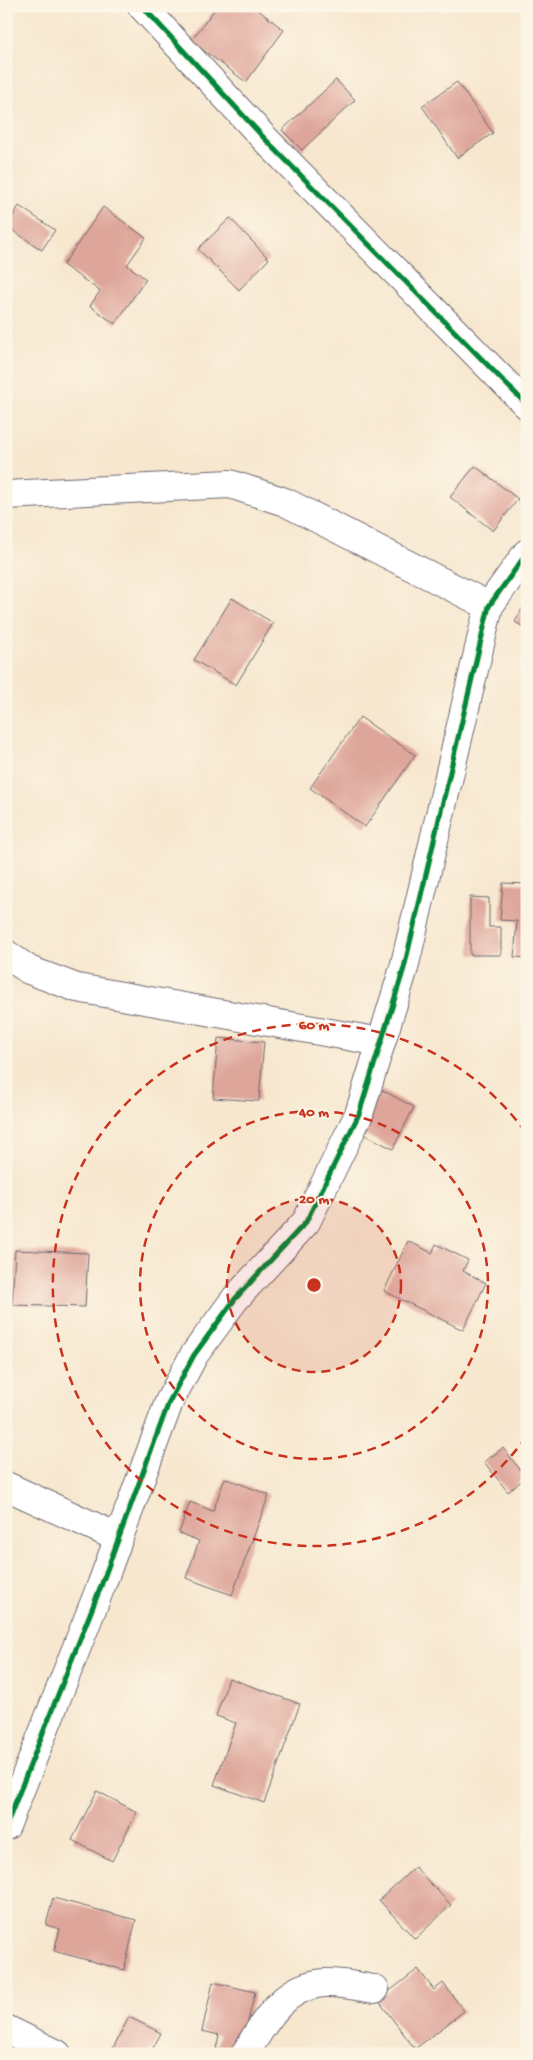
<svg xmlns="http://www.w3.org/2000/svg" width="533" height="2060" font-family="'Gochi Hand',sans-serif">
	<rect width="100%" height="100%" fill="#fcf5e5"/>
	<filter id="ink" filterUnits="userSpaceOnUse"><feTurbulence type="fractalNoise" baseFrequency=".02" numOctaves="2"/><feDisplacementMap in="SourceGraphic" scale="10" xChannelSelector="R" yChannelSelector="G"/><feConvolveMatrix kernelMatrix="1 2 1 2 8 2 1 2 1" color-interpolation-filters="sRGB"/></filter>
	<filter id="wash" filterUnits="userSpaceOnUse"><feTurbulence type="fractalNoise" baseFrequency=".0096" numOctaves="4" result="noise"/><feDisplacementMap in="SourceGraphic" scale="20" xChannelSelector="R" yChannelSelector="G"/><feGaussianBlur stdDeviation="1.12" result="paint"/><feColorMatrix in="noise" values="0 0 0 0 0 0 0 0 0 0 0 0 0 0 0 0 0 1.4 0 .05"/><feComposite in="paint" operator="in"/></filter>
	<g filter="url(#wash)">
		<rect width="100%" height="100%" fill="#f7e7cf"/>
		<g id="blocks">
			<path fill="#dea59a" d="M217,6H253L284,30L246,82L191,41Z
				M336,80L355,100L302,150L282,130Z
				M457,82L493,133L457,158L422,106Z
				M19,206L55,230L42,250L6,226Z
				M103,207L146,238L127,265L146,279L115,324L90,306L100,291L63,265Z
				M230,218L269,259L239,290L198,249Z
				M475,466L518,499L493,531L450,497Z
				M232,598L273,623L236,685L194,660Z
				M527,600V629L515,622Z
				M360,717L415,755L365,827L310,788Z
				M503,883L527,884V958L514,957L517,921L500,920Z
				M470,897L489,898V927H501V955H470Z
				M218,1038L264,1042L259,1101L213,1098Z
				M380,1089L414,1107L393,1149L358,1131Z
				M408,1241L432,1253L436,1244L468,1260L463,1271L486,1283L463,1330L384,1291Z
				M15,1250L88,1253L85,1307L12,1305Z
				M503,1448L526,1477L508,1492L484,1462Z
				M225,1478L269,1495L232,1595L186,1578L199,1541L179,1533L190,1502L213,1511Z
				M229,1678L300,1704L264,1803L214,1785L236,1723L216,1716Z
				M97,1791L137,1812L112,1861L72,1840Z
				M415,1867L451,1905L415,1939L379,1900Z
				M53,1898L136,1920L124,1970L54,1951L60,1929L46,1925Z
				M418,1969L434,1990L443,1983L464,2011L415,2049L378,2000Z
				M213,1982L255,1992L240,2054L216,2049L219,2035L202,2031Z
				M129,2017L161,2033L150,2054H110Z"/>
		</g>
	</g>
	<g filter="url(#ink)">
		<use href="#blocks" fill-opacity="0" stroke="#6d676f" stroke-width="1"/>
		<g fill="none" stroke-linecap="round" stroke-linejoin="round">
			<defs>
				<path id="minor" d="M142,6L265,139L527,405
					M6,495L230,484L285,502L489,606
					M6,954L29,970L77,988L381,1042
					M6,1486L119,1538
					M6,1826L101,1586L169,1402L194,1355L235,1299L306,1222L359,1114L404,968L489,606L527,553
					M6,2029L57,2054
					M245,2054C264,2023 283,1985 325,1983C341,1982 360,1987 375,1989"/>
			</defs>
			<use href="#minor" stroke="#6d676f" stroke-width="30"/>
			<use href="#minor" stroke="#fff" stroke-width="28"/>
			<defs>
				<path id="cycleway" d="M142,6L265,139L527,405
					M6,1826L101,1586L169,1402L194,1355L235,1299L306,1222L359,1114L404,968L489,606L527,553"/>
			</defs>
			<use href="#cycleway" stroke="#fcf5e5" stroke-width="8"/>
			<use href="#cycleway" stroke="#00873e" stroke-width="5"/>
		</g>
	</g>
	<circle cx="314" cy="1285" r="87" fill="#c8321e" fill-opacity=".12"/>
	<g fill="none" stroke="#c8321e" stroke-width="2.5" stroke-dasharray="9 6">
		<circle cx="314" cy="1285" r="87"/>
		<circle cx="314" cy="1285" r="174"/>
		<path d="M526 1437A261 261 0 1 1 526 1133"/>
	</g>
	<circle cx="314" cy="1285" r="8" fill="#c8321e" stroke="#fcf5e5" stroke-width="2.5"/>
	<g font-size="15" text-anchor="middle" font-weight="bold" fill="#c8321e" stroke="#fcf5e5" stroke-width="4" stroke-linejoin="round" paint-order="stroke">
		<text x="314" y="1029">60 m</text>
		<text x="314" y="1116">40 m</text>
		<text x="314" y="1203">20 m</text>
	</g>
	<rect width="533" height="2060" fill="none" stroke="#fcf5e5" stroke-width="25"/>
</svg>
